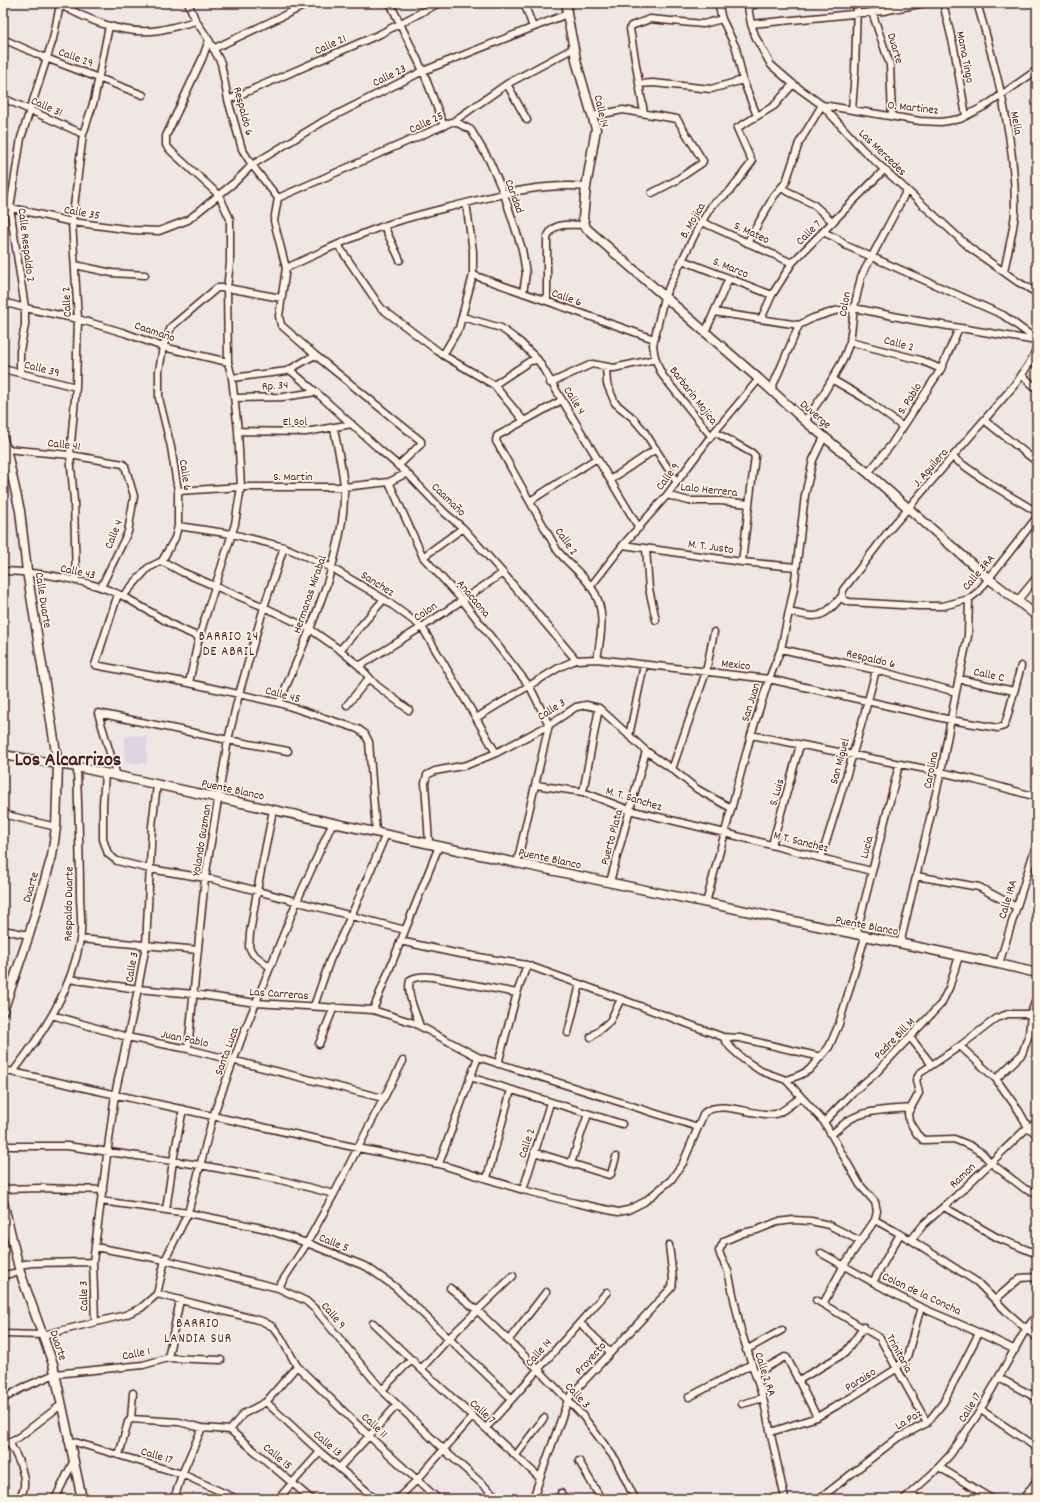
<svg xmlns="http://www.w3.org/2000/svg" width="1040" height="1502" font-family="Dekko,sans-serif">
	<rect width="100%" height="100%" fill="#eee7e4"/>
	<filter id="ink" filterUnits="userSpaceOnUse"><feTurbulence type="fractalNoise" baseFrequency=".025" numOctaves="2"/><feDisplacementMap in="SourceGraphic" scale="8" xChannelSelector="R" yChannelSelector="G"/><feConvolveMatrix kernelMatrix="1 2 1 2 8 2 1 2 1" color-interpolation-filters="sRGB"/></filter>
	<g filter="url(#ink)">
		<path fill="#ddd6e2" d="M125,736H147V763H125Z"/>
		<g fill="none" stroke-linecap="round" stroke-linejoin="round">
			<defs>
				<path id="street" d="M57,3C88,20 124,36 160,30C172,28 184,24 196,21
					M188,3L196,21L209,40L221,63L228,100L242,149L252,165L278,198L274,221L286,268L279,316L281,325L315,355L421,441V444L398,466
					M390,3L423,71L444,126
					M524,3L533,27
					M718,3L722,19L736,48L743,80L757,116
					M746,3L748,7L751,24L756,38L771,65L793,84L822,105L863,150L970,248L1018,282L1037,293
					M943,3L954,48L966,116
					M977,3C997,71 1016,141 1015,212C1014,229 1007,255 1004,272
					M748,7L759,3
					M872,12L890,65L892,116
					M751,24L883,11L925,3
					M3,39L46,58L143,95
					M213,49L310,3
					M507,84L527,120
					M639,84L653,83L711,89L743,80
					M3,98L83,134
					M228,100L380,34L439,3
					M852,110L855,71L857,3
					M644,113L630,29L631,26L650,19L703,24L722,19
					M592,116L623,110L677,119L703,161L702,163L675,181L652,193
					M454,121L471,130L489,160L504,194L522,249L526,273L523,293
					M781,188L813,204L833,222
					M278,198L454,121L507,84L574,48
					M3,206L72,222L133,230L159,231L188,220L235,182L252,165L324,121L423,71L567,14
					M702,222L792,263
					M384,226L400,260
					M823,232L836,238L847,246L1003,315L1037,340
					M747,243L774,196L786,182L799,143L822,105L920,121L941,122L960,119L987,105L1037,70
					M338,245L381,308L443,355L494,385L524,421
					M682,260L772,295
					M75,265L112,273L145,275
					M286,268C318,254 350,237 384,226C410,216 439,210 466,203C505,193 545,183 586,187
					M473,275L654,339
					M547,301V238C553,221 569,225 584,225
					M3,302L25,308L78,319L125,333L163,347L228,362
					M714,312L799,325
					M463,317L501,328L520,342L538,360L639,528
					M761,319L772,295L792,263L884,170
					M705,333L729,278
					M850,342L920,360L941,369
					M1037,348L1029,364L1017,382L891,528L843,590L842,596L844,600L849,602L918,606H943L969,599L979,591L1037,517
					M443,355L459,328L473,275V251L466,203
					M606,367L607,384L615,403L633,418L644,431L676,481
					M3,369L76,387
					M290,370L316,392L380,450L407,473L445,513L463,528L503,573L576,660
					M20,373V351L25,325V308L10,208L21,138L53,39L60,5
					M1022,375L1037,389
					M232,378L287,371L315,355
					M833,380L864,398L903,427
					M550,383L592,364L614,368L656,359
					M494,385L530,361L538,360
					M771,390L799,325L813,318L835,311L854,308L913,320L1037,341
					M234,398L283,397L316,392
					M562,400L497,436L496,441L557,550C567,563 582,573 591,587C607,608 601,635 597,659
					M984,420L1037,462
					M805,421L821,398L842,362L850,342L854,308L861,277L907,190
					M238,431L306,432L352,424
					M715,432L752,453L755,456L742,562
					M711,436L663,376C657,366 654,356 653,345L664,297L698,228L712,205L729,192L752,162L737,128L774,106L793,84
					M3,450L6,449L70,455L123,464L125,466L134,496L128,532L101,587
					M952,457L990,484L1037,512
					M868,473L891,445L941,369L959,328
					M610,480L656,449
					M389,482L423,557L462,600L530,687L549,725L517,863
					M178,491L241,487H344L389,482L407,473
					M667,495L689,501H721L749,504
					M530,501L597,458
					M178,526L232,534L284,547L332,568L384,599L422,627L476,718L496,753
					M623,545L742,562L796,567
					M646,549L649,589L656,620
					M423,557L463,528
					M162,561L182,572L264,607L310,629L340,650L359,666L376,685L409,710
					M3,571C41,572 89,580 123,596L148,568L162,561L175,538L178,526V491L171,447L159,398V371L163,347L171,327L217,288H227L281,298
					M76,581L74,501L70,455L76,387L78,319L72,222L83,134L94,101L109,26
					M591,586L623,545L667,495L711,436L759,379
					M118,594L95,665L189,683L279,703L358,729L365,734L369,742L376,832
					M123,596L178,628L199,637
					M1018,600L1037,577
					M789,612C818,618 822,620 842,596
					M781,649L876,670L956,692
					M340,650L384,599
					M359,666L422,627L503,573
					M959,679L1014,691
					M189,683L199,637L235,524L241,487L238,431L232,378L228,362L227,288L230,263V219L219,195L171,151L166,145V136L202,59L209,40
					M279,703C305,641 346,556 344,488C343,469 337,447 334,428
					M347,705L369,678
					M476,718L560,667L576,660L597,659L769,679L951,720L998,728L1004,726L1007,718L1021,666
					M751,735L941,772L975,780L1037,797
					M629,736L644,665
					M672,769L706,672L714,632
					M105,773L103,804V839L108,854L117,861L150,869L212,879L405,930
					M117,776L98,713L228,740L288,751
					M536,785L583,792L629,810L725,833L871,871
					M583,792L599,708
					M3,814L56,827
					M429,843L425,783L427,775L435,771L467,765L496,753L549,725L576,707L586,705L599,708L646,751L672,769L697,789L731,808
					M772,845L800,745
					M821,858C841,795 860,733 876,670
					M916,876L979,887L1016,907
					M610,882L646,751
					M706,903L751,735L769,679L781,649L794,588L805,495L813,460L824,437
					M3,930L29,935
					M856,935L899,765
					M80,939L198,950
					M400,941L455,953L527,965L621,999L723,1037L730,1047L743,1059L761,1071L786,1080L824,1122L860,1185L875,1202L877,1211L875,1220L844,1265L823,1304
					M900,944L941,772L956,692L968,636L969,599
					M999,964L1037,842
					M270,967L253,954L249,947L250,933L257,891L273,810
					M69,979L138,989L194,994L256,1003L373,1010L414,1023L478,1057L698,1127
					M314,1006L330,960L351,916L386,834
					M373,1010L439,846
					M1031,1014H1008L997,1018L960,1046L920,1073L916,1080L919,1093L908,1113L909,1121L917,1134L923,1140L954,1139L971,1146L982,1153L991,1163L1025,1189L1037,1194
					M52,1015L127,1037L188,1049L383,1098
					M420,1026C416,1013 406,994 410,980C417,976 424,976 432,977L517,993
					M568,1033L580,984
					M591,1037L610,1021L621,999
					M723,1037L740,1038L821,1057
					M910,1037L932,1065
					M319,1044L334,1007
					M960,1046L996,1079L1019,1111L1028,1127L1037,1135
					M188,1049L205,878L228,740L239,694L264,607L284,547
					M498,1064L517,993L527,965
					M3,1070L358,1148L439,1164L523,1190L576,1203L618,1212L628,1210L644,1202L671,1180L683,1163L704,1113C721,1099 754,1117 775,1114C784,1112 793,1102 801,1097
					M13,1072C43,1033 72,990 80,940C83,926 80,909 80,895C80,852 78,810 77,767
					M470,1077L622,1124
					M996,1079L1022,1054L1029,1034L1031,1014L1037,996
					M786,1080L800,1075L809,1070L829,1047L839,1024L865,937
					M824,1122L852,1093L876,1073L941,1004L949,988L959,956
					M832,1134C837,1130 843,1124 849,1120C867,1109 891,1110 911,1108
					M3,1146H67L200,1165L277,1179L334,1194
					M534,1152L609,1175L611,1174L616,1157
					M571,1163L588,1114
					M439,1164L478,1057
					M487,1178L511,1090
					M3,1189L41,1188L103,1190
					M523,1190L550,1103
					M101,1201L188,1213L262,1228L307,1243L367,1267L394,1286L512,1399
					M944,1207L998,1238L1037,1254
					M166,1210L173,1161L183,1109
					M875,1220L911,1240L977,1282L1008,1313L1037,1338
					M911,1240L924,1224L956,1196L1028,1127L1037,1123
					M95,1247L165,1260L278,1288L306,1301L316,1310L382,1390L444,1450L499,1499
					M821,1253C854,1271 886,1291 920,1307C952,1321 984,1334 1015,1350
					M18,1265L32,1263L93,1262
					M3,1275L20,1272
					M873,1282L900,1234
					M278,1288L307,1243L334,1194L403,1061
					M450,1288L478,1311L539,1370L582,1415L616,1460L635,1499
					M157,1294L165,1260L188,1213L213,1116L244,1032L297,901L333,822
					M157,1294L262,1321L273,1327L280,1336L297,1366L369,1436L438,1499
					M816,1300L880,1338L927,1423
					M995,1300L1020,1278L1037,1277
					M95,1322L93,1262L115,1094L136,999L146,945L152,826L157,785
					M373,1323L421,1369L540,1478
					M580,1323L610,1352
					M3,1334L43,1335L125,1315L141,1308L157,1294
					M508,1341L546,1292
					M746,1350L782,1330
					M168,1358L180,1300
					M421,1369L449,1338L513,1276
					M755,1374L785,1357L787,1358L817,1417
					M999,1378L1037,1398
					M799,1380L845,1353L864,1327
					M382,1390L406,1365L413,1360
					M689,1397L752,1364
					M3,1399L22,1388L55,1374L143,1365L168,1358L221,1360
					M266,1402L320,1452L376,1499
					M742,1404L763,1398
					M981,1410L1037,1448
					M131,1419L179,1422L202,1428L230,1430L243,1414L266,1402L297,1366
					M486,1428L607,1292
					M230,1430L311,1499
					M771,1432L817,1417L850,1398L896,1369L907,1357L921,1307
					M68,1440L182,1474L237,1499
					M9,1442C16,1454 28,1476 23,1491C22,1493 19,1497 18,1499
					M3,1445L19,1437L61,1405
					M119,1455L128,1422L131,1419L133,1393
					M516,1455L544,1418
					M579,1461L601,1499
					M340,1467L369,1436L397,1405
					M939,1467L992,1499
					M561,1493L563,1499
					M910,1494L918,1499
					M55,1499L73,1462
					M174,1499L182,1474L202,1428
					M278,1499L320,1452
					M397,1499L417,1480L473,1416
					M533,1499L540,1478L568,1400L573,1393L672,1287L673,1279L669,1245
					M785,1499L763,1398L741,1331L728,1271L721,1257L719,1251L724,1241L743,1233L757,1230L777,1222L794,1220L811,1221L829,1225L860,1241
					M817,1499L827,1493L896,1439L927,1423L943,1403L979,1333
					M904,1499L932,1474L950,1455L978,1414L1026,1329L1037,1315
					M1023,1499L1037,1480"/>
				<path id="secondary" d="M567,3V14L577,64L596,129L586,187L583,218L586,228L759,379L805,421L868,473L988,578L1037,616
					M3,439L6,449L20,511L27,571L58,765L56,827L52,856L29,935L3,1011
					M3,755L77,767L517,863L999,964L1037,973
					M3,1202L20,1272L53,1364L82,1499"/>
			</defs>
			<use href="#street" stroke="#4a1f2b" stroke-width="9"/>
			<use href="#secondary" stroke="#4a1f2b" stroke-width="11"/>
			<use href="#street" stroke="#fcf5e5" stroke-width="6"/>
			<use href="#secondary" stroke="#fcf5e5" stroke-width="8"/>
		</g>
	</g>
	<g text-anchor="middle" stroke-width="3.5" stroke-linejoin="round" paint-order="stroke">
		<g font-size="12" fill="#4a1f2b" stroke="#fcf5e5">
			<text transform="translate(330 44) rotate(-24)" y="4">Calle 21</text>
			<text transform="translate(896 48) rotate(74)" y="4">Duarte</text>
			<text transform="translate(76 57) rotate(20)" y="4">Calle 29</text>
			<text transform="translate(966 57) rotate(79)" y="4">Mama Tingo</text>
			<text transform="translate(389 75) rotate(-26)" y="4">Calle 23</text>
			<text transform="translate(47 106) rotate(24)" y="4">Calle 31</text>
			<text transform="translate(913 107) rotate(6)" y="4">O. Martinez</text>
			<text transform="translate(244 111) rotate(75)" y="4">Respaldo 6</text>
			<text transform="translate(602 111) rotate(77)" y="4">Calle 14</text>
			<text transform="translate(426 122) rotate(-25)" y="4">Calle 25</text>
			<text transform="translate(1017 123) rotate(80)" y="4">Mella</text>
			<text transform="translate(883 152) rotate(44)" y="4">Las Mercedes</text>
			<text transform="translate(515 196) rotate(70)" y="4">Caridad</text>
			<text transform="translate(82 212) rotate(10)" y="4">Calle 35</text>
			<text transform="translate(692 220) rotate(-60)" y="4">B. Mojica</text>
			<text transform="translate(752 232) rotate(25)" y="4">S. Mateo</text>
			<text transform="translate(808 232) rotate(-45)" y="4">Calle 7</text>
			<text transform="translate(27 245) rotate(83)" y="4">Calle Respaldo 2</text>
			<text transform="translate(731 267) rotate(22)" y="4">S. Marco</text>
			<text transform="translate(567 297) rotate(20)" y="4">Calle 6</text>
			<text transform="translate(66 302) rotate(-93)" y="4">Calle 2</text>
			<text transform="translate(844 304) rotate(-80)" y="4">Colon</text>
			<text transform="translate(155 331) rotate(19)" y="4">Caamaño</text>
			<text transform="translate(899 343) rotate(15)" y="4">Calle 2</text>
			<text transform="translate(42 368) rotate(14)" y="4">Calle 39</text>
			<text transform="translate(275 385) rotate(-3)" y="4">Rp. 34</text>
			<text transform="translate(694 395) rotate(52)" y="4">Barbarin Mojica</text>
			<text transform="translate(909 398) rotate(-57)" y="4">S. Pablo</text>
			<text transform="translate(575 400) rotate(58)" y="4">Calle 4</text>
			<text transform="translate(816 414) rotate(41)" y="4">Duverge</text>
			<text x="295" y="425">El Sol</text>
			<text transform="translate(64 444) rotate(7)" y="4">Calle 41</text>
			<text transform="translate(930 467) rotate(-49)" y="4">J. Aguilera</text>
			<text transform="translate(186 475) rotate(82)" y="4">Calle 6</text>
			<text x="293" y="480">S. Martin</text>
			<text transform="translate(667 476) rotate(-53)" y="4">Calle 9</text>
			<text transform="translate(709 489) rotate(6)" y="4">Lalo Herrera</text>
			<text transform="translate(449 499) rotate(44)" y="4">Caamaño</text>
			<text transform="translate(113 534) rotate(-68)" y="4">Calle 4</text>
			<text transform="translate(567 541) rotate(55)" y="4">Calle 2</text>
			<text transform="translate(711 546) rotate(8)" y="4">M. T. Justo</text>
			<text transform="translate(78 571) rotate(12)" y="4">Calle 43</text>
			<text transform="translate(978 572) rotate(-49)" y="4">Calle 3RA</text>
			<text transform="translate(378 583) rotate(32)" y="4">Sanchez</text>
			<text transform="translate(309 594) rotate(-71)" y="4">Hermanas Mirabal</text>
			<text transform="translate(474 598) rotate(50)" y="4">Anacaona</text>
			<text transform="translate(44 600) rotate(81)" y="4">Calle Duarte</text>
			<text transform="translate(425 611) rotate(-34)" y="4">Colon</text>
			<text transform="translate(871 658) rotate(13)" y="4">Respaldo 6</text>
			<text transform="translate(736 664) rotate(6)" y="4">Mexico</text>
			<text transform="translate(989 674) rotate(12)" y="4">Calle C</text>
			<text transform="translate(283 694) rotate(15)" y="4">Calle 45</text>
			<text transform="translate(750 702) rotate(-73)" y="4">San Juan</text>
			<text transform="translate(551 709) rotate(-32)" y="4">Calle 3</text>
			<text transform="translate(839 761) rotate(-75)" y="4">San Miguel</text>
			<text transform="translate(930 770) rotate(-79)" y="4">Carolina</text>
			<text transform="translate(233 789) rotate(12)" y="4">Puente Blanco</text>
			<text transform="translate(776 792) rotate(-74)" y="4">S. Luis</text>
			<text transform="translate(634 798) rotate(17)" y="4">M. T. Sanchez</text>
			<text transform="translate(611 837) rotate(-75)" y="4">Puerto Plata</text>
			<text transform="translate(201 840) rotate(-81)" y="4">Yolando Guzman</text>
			<text transform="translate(801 841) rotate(14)" y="4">M T. Sanchez</text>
			<text transform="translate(866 847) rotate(-75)" y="4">Lucia</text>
			<text transform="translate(550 858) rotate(12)" y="4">Puente Blanco</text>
			<text transform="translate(30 887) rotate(-74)" y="4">Duarte</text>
			<text transform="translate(1007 899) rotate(-73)" y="4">Calle 1RA</text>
			<text transform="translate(68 904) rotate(-89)" y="4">Respaldo Duarte</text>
			<text transform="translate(867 925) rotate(11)" y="4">Puente Blanco</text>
			<text transform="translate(131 967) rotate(-80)" y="4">Calle 3</text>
			<text transform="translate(279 993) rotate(4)" y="4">Las Carreras</text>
			<text transform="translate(185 1038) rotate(12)" y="4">Juan Pablo</text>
			<text transform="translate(894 1038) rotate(-46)" y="4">Padre Bill M</text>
			<text transform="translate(226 1051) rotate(-70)" y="4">Santa Luca</text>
			<text transform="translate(526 1143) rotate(-72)" y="4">Calle 2</text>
			<text transform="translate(962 1175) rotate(-44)" y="4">Ramon</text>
			<text transform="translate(334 1242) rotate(22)" y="4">Calle 5</text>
			<text transform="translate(922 1293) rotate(25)" y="4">Colon de la Concha</text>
			<text transform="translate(83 1296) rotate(-91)" y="4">Calle 3</text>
			<text transform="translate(334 1315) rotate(50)" y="4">Calle 9</text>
			<text transform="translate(59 1345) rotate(71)" y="4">Duarte</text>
			<text transform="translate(538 1352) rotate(-48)" y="4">Calle 14</text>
			<text transform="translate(136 1353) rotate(-11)" y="4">Calle 1</text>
			<text transform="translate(900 1353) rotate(61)" y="4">Trinitaria</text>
			<text transform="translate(590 1358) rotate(-48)" y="4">Proyecto</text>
			<text transform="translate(766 1374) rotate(72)" y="4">Calle 2 RA</text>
			<text transform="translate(860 1379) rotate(-32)" y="4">Paraiso</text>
			<text transform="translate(578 1395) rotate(47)" y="4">Calle 3</text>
			<text transform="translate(969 1407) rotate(-58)" y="4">Calle 17</text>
			<text transform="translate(483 1411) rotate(42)" y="4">Calle 7</text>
			<text transform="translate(908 1419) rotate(-31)" y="4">La Paz</text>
			<text transform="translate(375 1425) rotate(43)" y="4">Calle 11</text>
			<text transform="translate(328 1443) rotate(41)" y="4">Calle 13</text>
			<text transform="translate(157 1455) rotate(17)" y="4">Calle 17</text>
			<text transform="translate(278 1456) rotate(40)" y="4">Calle 15</text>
		</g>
		<g font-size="13" letter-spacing="1" fill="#4a1f2b" stroke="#fcf5e5">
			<text x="229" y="640">BARRIO 24<tspan x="229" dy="15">DE ABRIL</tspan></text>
			<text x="198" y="1327">BARRIO<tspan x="198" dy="15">LANDIA SUR</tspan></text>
		</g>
		<g font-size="20" font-weight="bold" fill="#4a1f2b" stroke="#fcf5e5">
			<text x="68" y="765">Los Alcarrizos</text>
		</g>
	</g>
	<rect width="1040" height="1502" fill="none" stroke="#fcf5e5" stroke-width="16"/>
	<rect x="8" y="8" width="1024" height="1486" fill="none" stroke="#4a1f2b" stroke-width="1.5" filter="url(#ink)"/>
</svg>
